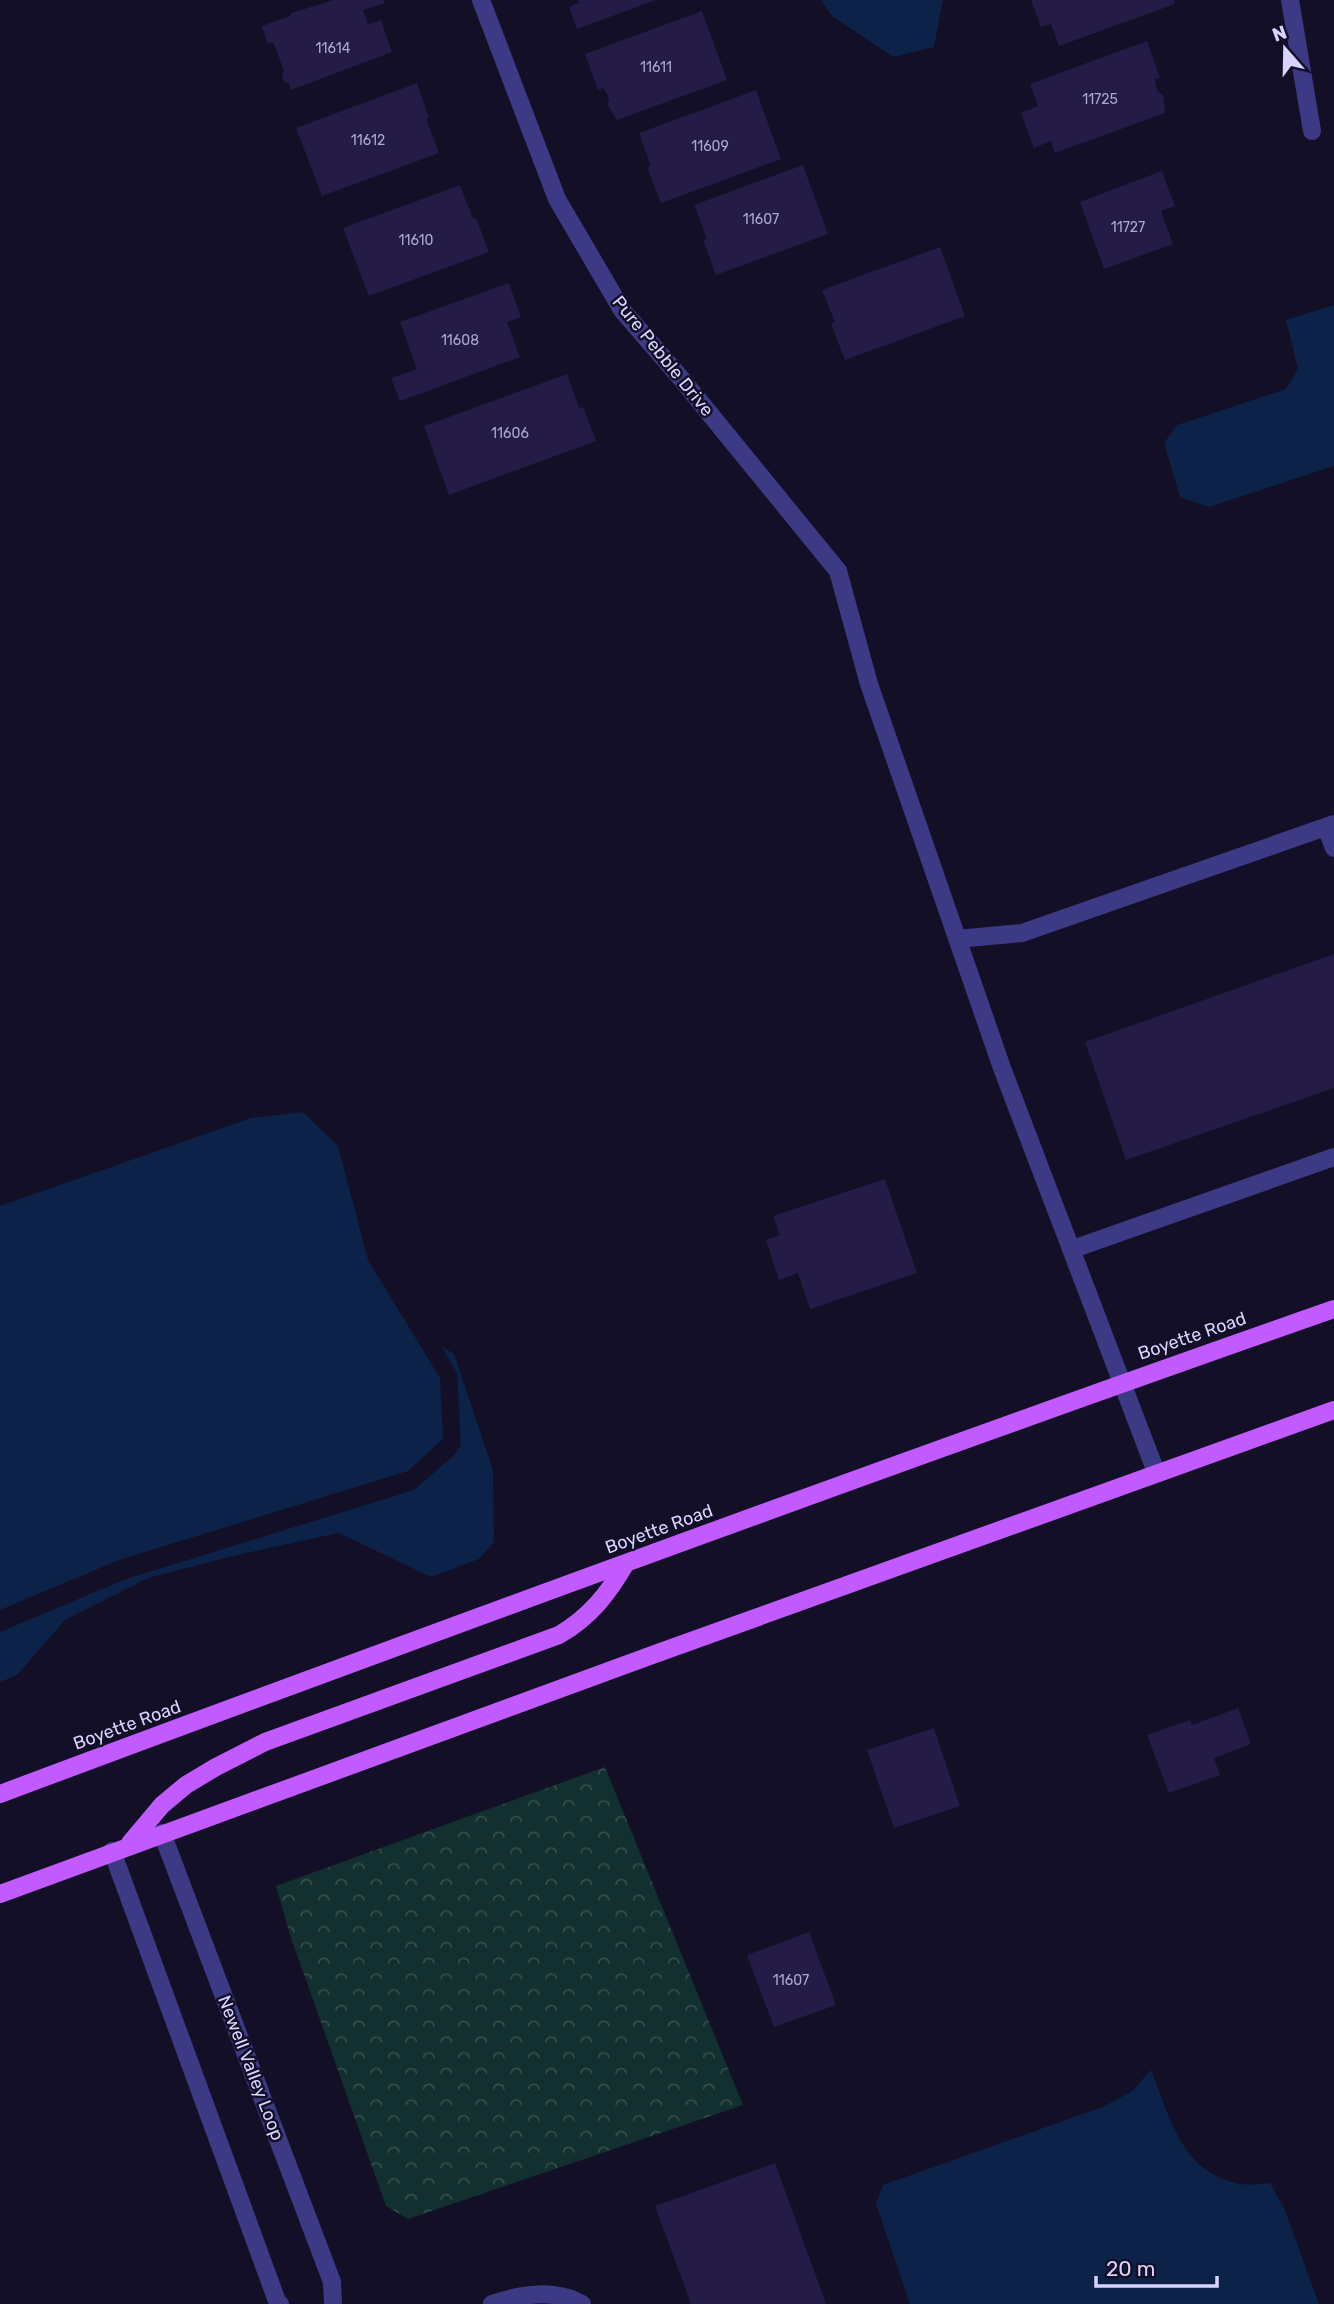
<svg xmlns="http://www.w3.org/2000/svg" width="1334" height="2304" font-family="Rubik,sans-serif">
	<defs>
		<pattern id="forest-crowns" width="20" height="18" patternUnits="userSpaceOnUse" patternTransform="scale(1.75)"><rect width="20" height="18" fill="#12302f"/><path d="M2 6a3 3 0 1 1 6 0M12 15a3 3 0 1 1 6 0" fill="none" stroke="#344d4e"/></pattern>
	</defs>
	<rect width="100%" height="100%" fill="#130f26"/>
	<path fill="url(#forest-crowns)" d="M605,1767L743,2105L408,2219L386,2206L290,1935L276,1886Z"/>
	<path fill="#0c2248" d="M821,0H943L934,47L893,57L832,16Z
		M1334,305V466L1209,507L1180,497L1164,443L1177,425L1286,389L1298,369L1286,320Z
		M303,1112L338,1146L368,1260L440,1378L443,1439L408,1471L119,1560L0,1610V1206L251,1118Z
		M441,1346L454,1354L493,1470L494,1542L479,1559L431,1577L339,1533L237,1555L148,1578L65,1620L17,1675L0,1682V1632L126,1579L414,1490L455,1454L461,1445L457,1373Z
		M1151,2070C1170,2116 1180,2170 1236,2183C1247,2186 1259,2184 1270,2183L1284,2208L1319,2304H910L876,2204L883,2185L1105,2106L1132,2091Z"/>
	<path fill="#241b47" d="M334,0H383L385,3L363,10L368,24L381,20L392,52L291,90L289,84L284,82L282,76L284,70L273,42L268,44L262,26L290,16L291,13Z
		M578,0H656L577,29L569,7L579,3Z
		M1031,0H1174L1175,4L1059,46L1051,24L1041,27Z
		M702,11L727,80L617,120L607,104L609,100L608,95L603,88L598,90L585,54Z
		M1147,41L1160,78L1155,79L1156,87L1158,92L1163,95L1165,113L1055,153L1051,141L1034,148L1021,113L1038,106L1030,84Z
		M417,83L429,118L426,119L439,153L322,196L296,128Z
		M756,90L781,159L661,203L647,167L651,166L639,133Z
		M803,165L828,234L716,275L703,240L707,239L694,205Z
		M1162,171L1175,206L1161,211L1173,244L1104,269L1080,202Z
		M460,185L473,219L476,218L489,252L369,296L343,228Z
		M940,247L965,316L845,360L831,324L835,322L822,290Z
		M509,283L521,317L507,322L520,357L400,401L391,378L417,369L400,322Z
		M567,374L579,408L583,407L596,441L449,495L424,426Z
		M1334,954V1088L1126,1160L1085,1042Z
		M885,1179L917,1273L810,1309L798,1273L779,1280L766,1240L780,1235L773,1216Z
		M1238,1708L1251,1744L1214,1758L1220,1775L1169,1793L1147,1735L1190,1720L1192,1725Z
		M934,1728L960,1806L894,1828L867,1750Z
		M809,1932L836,2005L774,2027L747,1955Z
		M775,2163L826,2304H691L655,2206Z"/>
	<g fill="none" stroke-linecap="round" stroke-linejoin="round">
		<path stroke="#3d3a85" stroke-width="18" d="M481,0L557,199L622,310L679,376L838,571L869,684L1002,1068L1156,1472
			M1290,0L1312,131
			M1326,827L1334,848
			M957,939L1022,933L1334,824
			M1073,1249L1334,1157
			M162,1833L332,2282L333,2304
			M112,1851L277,2301L280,2304
			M492,2304C521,2294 554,2288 582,2304"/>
		<path stroke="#c25bff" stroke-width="18" d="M0,1794C443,1629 888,1465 1334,1309
			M130,1843L162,1805L186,1785L216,1767L265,1742L559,1635C590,1617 608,1594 626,1563
			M0,1894L655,1654L1334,1410"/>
	</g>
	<g text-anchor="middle" stroke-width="5" stroke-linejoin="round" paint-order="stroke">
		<g font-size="14" fill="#aca6d1">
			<text x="333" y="53">11614</text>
			<text x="656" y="72">11611</text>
			<text x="1100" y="104">11725</text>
			<text x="368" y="145">11612</text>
			<text x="710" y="151">11609</text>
			<text x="761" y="224">11607</text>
			<text x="1128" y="232">11727</text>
			<text x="416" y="245">11610</text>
			<text x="460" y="345">11608</text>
			<text x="510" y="438">11606</text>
			<text x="791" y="1985">11607</text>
		</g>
		<g font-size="18" fill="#d9d4ff" stroke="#130f26">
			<text transform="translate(663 356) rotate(51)" y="6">Pure Pebble Drive</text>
			<text transform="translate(1192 1336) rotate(-19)" y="6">Boyette Road</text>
			<text transform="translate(659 1529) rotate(-20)" y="6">Boyette Road</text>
			<text transform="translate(127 1725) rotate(-20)" y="6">Boyette Road</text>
			<text transform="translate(251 2068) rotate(69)" y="6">Newell Valley Loop</text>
		</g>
	</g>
	<g transform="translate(1285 49) rotate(340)" stroke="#130f26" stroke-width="5" paint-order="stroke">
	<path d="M0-5L12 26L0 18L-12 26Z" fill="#d9d4ff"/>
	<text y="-10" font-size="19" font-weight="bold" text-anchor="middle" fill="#d9d4ff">N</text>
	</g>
	<path d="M1096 2276v10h121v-10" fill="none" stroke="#d9d4ff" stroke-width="3.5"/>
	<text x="1106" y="2276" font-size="21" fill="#d9d4ff" stroke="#130f26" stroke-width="5" paint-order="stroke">20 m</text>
</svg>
